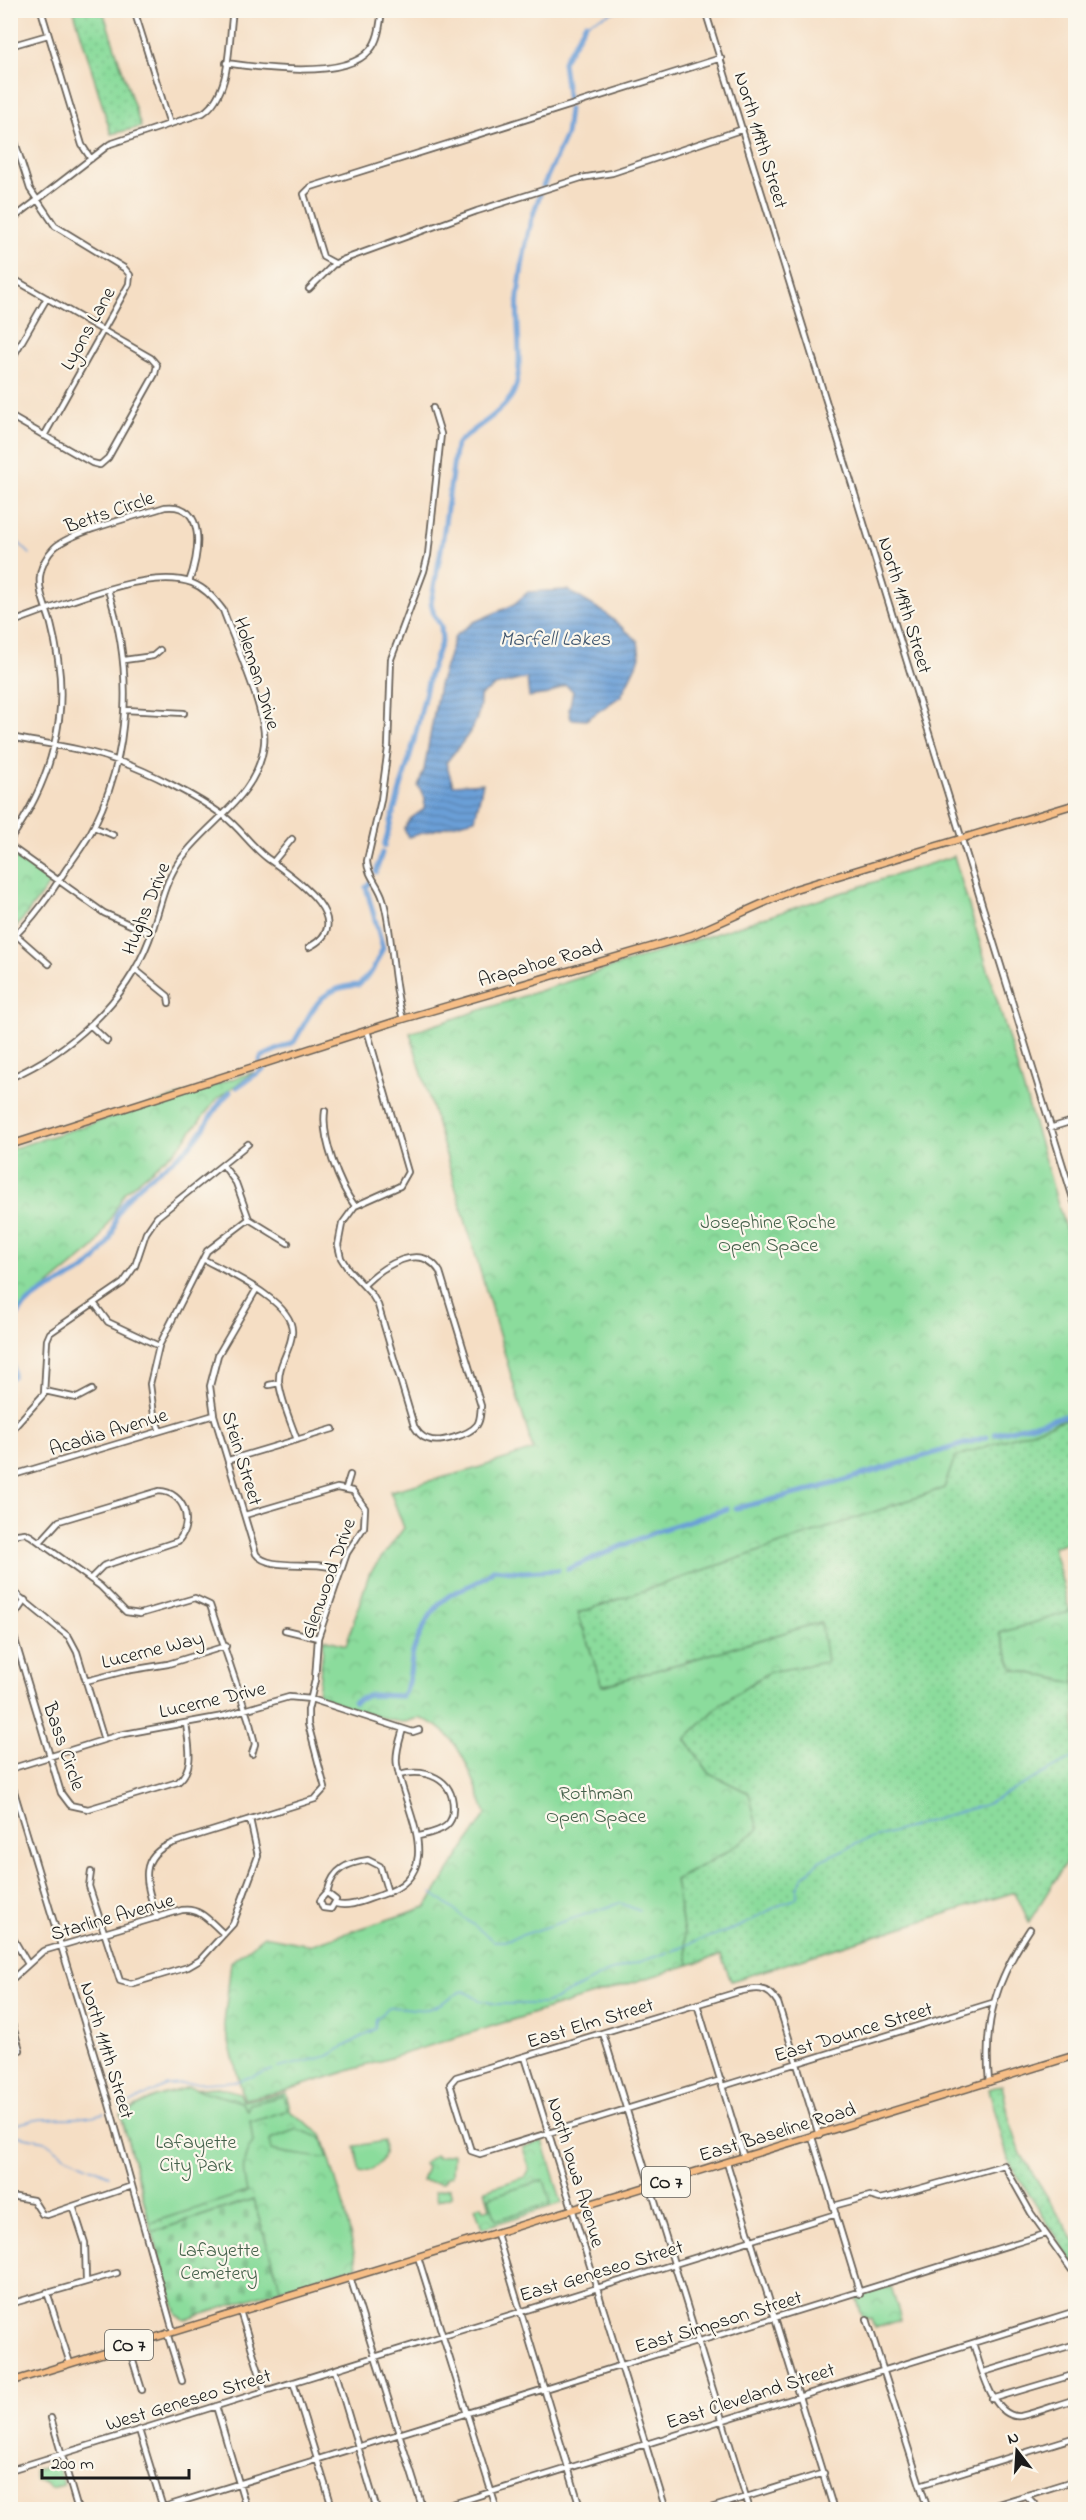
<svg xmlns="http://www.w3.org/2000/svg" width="1086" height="2520" font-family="'Indie Flower',sans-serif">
	<defs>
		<pattern id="grass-dots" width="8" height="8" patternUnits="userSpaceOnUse" patternTransform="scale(1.5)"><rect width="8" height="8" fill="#8bdc9c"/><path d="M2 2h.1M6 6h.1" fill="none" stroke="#77bc86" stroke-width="1.8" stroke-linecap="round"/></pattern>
		<pattern id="cemetery-stones" width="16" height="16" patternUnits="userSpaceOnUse" patternTransform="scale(1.5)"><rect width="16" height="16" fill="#8bdc9c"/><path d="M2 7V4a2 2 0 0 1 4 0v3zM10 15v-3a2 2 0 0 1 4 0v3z" fill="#77bc86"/></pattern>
		<pattern id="park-crowns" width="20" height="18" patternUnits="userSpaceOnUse" patternTransform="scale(1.5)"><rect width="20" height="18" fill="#8bdc9c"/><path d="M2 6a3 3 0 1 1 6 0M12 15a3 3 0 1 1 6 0" fill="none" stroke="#77bc86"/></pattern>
		<pattern id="water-rules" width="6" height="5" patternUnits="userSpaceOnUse" patternTransform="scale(1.5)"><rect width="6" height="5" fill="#6b9fd7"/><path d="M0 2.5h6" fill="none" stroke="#5781ae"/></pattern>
	</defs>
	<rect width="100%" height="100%" fill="#fbf7ec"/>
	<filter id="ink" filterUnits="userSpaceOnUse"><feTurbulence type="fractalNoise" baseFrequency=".0167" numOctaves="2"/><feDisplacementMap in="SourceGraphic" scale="12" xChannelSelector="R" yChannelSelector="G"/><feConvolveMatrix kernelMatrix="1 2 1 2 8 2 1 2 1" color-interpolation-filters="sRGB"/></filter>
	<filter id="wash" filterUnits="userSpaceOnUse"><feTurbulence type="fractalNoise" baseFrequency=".008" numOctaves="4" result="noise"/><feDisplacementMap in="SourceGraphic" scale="24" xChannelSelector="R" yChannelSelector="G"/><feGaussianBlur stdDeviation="1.35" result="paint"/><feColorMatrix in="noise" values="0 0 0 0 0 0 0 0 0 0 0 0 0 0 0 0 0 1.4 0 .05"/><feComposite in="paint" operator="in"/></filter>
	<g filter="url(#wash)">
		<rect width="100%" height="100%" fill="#f5dec4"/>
		<path fill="url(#grass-dots)" stroke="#547c5c" stroke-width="1.5" d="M74,11H103L141,127L111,134Z
			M1075,1416V1539L1053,1547L1070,1612L1000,1633L1013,1669L1075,1683V1848L1029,1922L1015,1892L731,1981L721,1955L689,1965L675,1880L723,1854L749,1793L710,1774L685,1739L722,1703L769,1672L826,1662L821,1622L602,1686L578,1613L944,1488L954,1457Z
			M1002,2085L1010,2122L1021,2154L1075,2242V2266L1009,2163L989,2089Z"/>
		<path fill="url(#cemetery-stones)" stroke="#547c5c" stroke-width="1.5" d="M253,2199L281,2289L185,2320L177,2315L152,2232Z"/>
		<path fill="url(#park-crowns)" stroke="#547c5c" stroke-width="1.5" d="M11,854L51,882L23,919L11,932Z
			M954,856L1075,1261V1416L955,1457L944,1488L578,1613L602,1686L821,1622L827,1662L769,1672L722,1703L685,1739L710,1774L749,1793L758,1830L723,1854L675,1880L689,1965L284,2091L244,2099L224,2024L231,1962L264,1936L310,1945L426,1907L486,1814C475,1783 458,1727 421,1719C415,1717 410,1722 404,1722C389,1723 336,1702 320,1696L318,1693L324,1639L346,1645L369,1574L404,1528L390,1491L468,1471L533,1450L410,1033Z
			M254,1072L217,1099L178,1148L125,1192L95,1247L13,1315L11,1330V1149Z
			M1075,1610V1683L1013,1669L1000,1633Z
			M218,2087L240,2093L243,2101L286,2093L291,2112L322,2134L345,2210L357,2266L281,2289L253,2199L152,2232L121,2115C161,2091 172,2090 218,2087Z
			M543,2141L562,2203L482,2228L475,2207L481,2205L483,2210L490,2208L485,2190L525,2177L529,2169L523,2147Z
			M435,2154L437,2157L453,2154L452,2175L447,2177L443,2183L422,2181L427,2167L423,2164Z
			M891,2286L901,2320L875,2328L872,2319H863L856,2297Z
			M56,2462L63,2485L51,2488L43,2482L36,2481L34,2471Z"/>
		<path fill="#8bdc9c" stroke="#547c5c" stroke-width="1.5" d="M188,2087L241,2102L247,2110L250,2104L283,2096L288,2110L255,2121L250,2120L253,2142C241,2160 242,2172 247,2192L150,2223L121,2115L153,2098Z
			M297,2129L322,2138L328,2158C325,2159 277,2152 272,2150L270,2141L273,2138Z
			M384,2141C387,2158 378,2171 360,2173L355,2146Z
			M544,2180L551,2203L496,2220L489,2197Z
			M449,2188L452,2196L437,2201L434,2192Z"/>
		<path fill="url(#water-rules)" stroke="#445e7a" stroke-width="1.5" d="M567,590L604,612L638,641L640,657L621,696L586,720L571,719L569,710L573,691L565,685L549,694L529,697L527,678L495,686L480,696C481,727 463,740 446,763L453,785L483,783L475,819L408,837L404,829L410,819L424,809L425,798L418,786L424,770L439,685L455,636L474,622L513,605L528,592Z"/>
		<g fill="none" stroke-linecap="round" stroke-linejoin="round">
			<path stroke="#6b9fd7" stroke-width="1.5" d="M586,23L619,10
				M10,498L14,501L10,509
				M10,534L30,554
				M432,1893L494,1941H504L620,1903L640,1911
				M673,1951C696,1938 724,1935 747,1923C761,1915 778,1904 793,1900L797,1897V1888L803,1877L819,1861L860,1842L987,1804L1076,1756
				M278,2068L328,2056L375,2029L376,2019L389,2008C403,2006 415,2011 428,2009C441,2007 451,1994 464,1991L479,2000L497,2004H546L606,1973L669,1952
				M120,2108L167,2085L237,2081L273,2070
				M10,2127C40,2113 74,2123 104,2113
				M10,2134L45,2141L65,2156L109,2175"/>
			<path stroke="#6b9fd7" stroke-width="5" d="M568,102L563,62L586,23
				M543,186L566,135L569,109
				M384,846L413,745L430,673L442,640L441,626L434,615L431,603L442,544L456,445C473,428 497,417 511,397C526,375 515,325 518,297C522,263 527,227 540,195
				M376,872L382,853
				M260,1061L261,1057L294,1042C313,1011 317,987 359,985L372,971L383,948L366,887L370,882
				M237,1087L264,1069
				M10,1378L13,1376C13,1356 8,1330 19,1313C33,1291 68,1283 88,1267C97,1259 108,1245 112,1234C115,1227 114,1218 118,1212C135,1179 176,1165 198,1136C209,1122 216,1104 230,1092
				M995,1434L1076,1413
				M736,1508L809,1491L987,1437
				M568,1569L660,1530L727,1509
				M354,1702L368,1695L402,1696C411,1684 410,1666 413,1652C418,1638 427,1618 437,1607C451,1588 478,1587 494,1569L523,1572L558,1570"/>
		</g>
	</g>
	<g filter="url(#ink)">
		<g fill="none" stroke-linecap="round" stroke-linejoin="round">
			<defs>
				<path id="minor" d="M41,10L82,145L91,159
					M134,10L170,124
					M705,10L1076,1208
					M10,46L48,35
					M226,63C260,68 346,80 370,50C379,40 380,24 382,10
					M10,126L30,189L55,226L124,268L130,275L129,284L44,436
					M10,221L110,144L203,113C232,93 228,43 233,10
					M336,264L323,257L304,194L311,187L721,58
					M10,277L151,358L157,365L155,374L108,458L100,465L92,463L10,416
					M309,289L334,264L345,259L477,211L581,178L612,173L743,129
					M10,362L47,298
					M10,623C55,608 147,566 192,583C205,588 214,598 223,610C234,641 268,713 264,744C258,798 206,822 178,863C162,887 159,914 149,940C126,1001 70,1052 10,1078
					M124,660L153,656L160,650
					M125,710L184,713
					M10,737C45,744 84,748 118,761C148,771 198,797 224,816C240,828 251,846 267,858C289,874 361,921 309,947
					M94,827L113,835
					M10,840C36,803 53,765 59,719C63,687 59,655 51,624C47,609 38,592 40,576C41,566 47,555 54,548C70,532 140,515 165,507C208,502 199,557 189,582
					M10,846L104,913L151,934
					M273,862L292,839
					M16,935L49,964
					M10,940C33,920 51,893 67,868C76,855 87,841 94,826C131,752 133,668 108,590
					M136,970L168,996L169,1003
					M403,1019C391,980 394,938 383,899C379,885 367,875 367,861L381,800L388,748L391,659L424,571L428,555L441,434L433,408
					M90,1025L107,1041
					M325,1111C321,1137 339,1185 355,1206
					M1050,1128L1076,1120
					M223,1165L236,1183L249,1219L288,1243
					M203,1259C227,1272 295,1302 292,1333C291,1350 278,1363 279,1382C281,1401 291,1422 297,1440
					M364,1285C383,1266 421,1241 440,1272L481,1406C480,1413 481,1419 477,1425C469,1435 439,1444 428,1439C421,1437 418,1432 414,1426L378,1305L372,1295L348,1269L341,1258L338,1245L342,1224L355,1206L400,1186L408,1172L367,1030
					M256,1290L218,1355L210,1386L214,1415L256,1554C269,1572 315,1559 341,1570
					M94,1303L108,1322L159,1346
					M269,1385L279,1383
					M45,1391L77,1398L92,1390
					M160,1431L154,1415L150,1384L159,1346L207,1251L249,1219
					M10,1432L44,1394L47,1340L50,1333L123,1283L135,1266L146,1233L157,1217L248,1144
					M229,1460L333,1429
					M10,1462L14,1475
					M10,1476L214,1415
					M346,1488L350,1475
					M10,1535L25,1533L31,1536L100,1586L126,1612L140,1614L195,1598L210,1605L250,1724L255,1744L252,1754
					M40,1542L59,1521L159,1491C185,1492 194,1523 178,1541L103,1566L90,1579
					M10,1589L69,1637L77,1652L104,1740
					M25,1600L12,1619V1630L61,1793L70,1805L88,1809L178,1782C196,1767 188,1743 186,1723
					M285,1630L318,1638
					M86,1681L125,1671L168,1664L226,1646
					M10,1769L119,1735L223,1716L289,1697L311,1699L413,1732L419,1730
					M399,1775C425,1768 454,1778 453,1809C453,1816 451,1822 446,1826C439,1832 427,1834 419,1836
					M10,1778L109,2104L173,2331
					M91,1872L89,1886L120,1981L131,1984L188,1967L200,1960L233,1924L258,1856L250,1819
					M327,1893L336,1900L331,1909L323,1908L320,1901C322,1896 327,1894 328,1890C333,1869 347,1863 368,1860L380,1866L388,1893
					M336,1904C351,1908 367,1899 381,1895C450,1873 403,1809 397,1765C395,1753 400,1740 403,1729
					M157,1918C148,1888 134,1857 173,1843L315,1799L325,1788L308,1724V1710L315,1680L318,1638L347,1553L364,1527L365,1508L353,1491L337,1488L245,1515
					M10,1933L28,1964
					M10,1981L43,1951L182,1910C201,1907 211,1923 224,1934
					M697,2004L744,2158
					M10,2017L20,2050L10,2053
					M603,2033L750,2510
					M525,2057L666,2510
					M721,2080L480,2154L471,2151L450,2084L456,2077L738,1992C755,1988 768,1985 778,2003L819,2135
					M989,2082C983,2020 996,1980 1030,1929
					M723,2086L992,2003
					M812,2137L860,2294
					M727,2163L834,2510
					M16,2197L33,2200L42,2214L47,2215L132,2186
					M73,2206L85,2243L86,2280
					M833,2206L870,2196L880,2199L889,2197L1004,2165L1031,2213L1076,2276
					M497,2234L581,2510
					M418,2257L497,2510
					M350,2277L423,2510
					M10,2290L14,2302
					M47,2292L70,2363
					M10,2304L117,2273
					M240,2311L265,2391
					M867,2319L928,2510
					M167,2333L182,2381
					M973,2343C980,2363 992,2420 1021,2416C1039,2412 1058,2404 1076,2399
					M128,2345L142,2390
					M335,2370L377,2510
					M984,2372L1076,2344
					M293,2382L333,2510
					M992,2399L1076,2374
					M216,2406L247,2510
					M51,2418L78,2510
					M139,2430L163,2508
					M10,2470L836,2214
					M920,2485L1076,2437
					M1026,2495L1040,2510
					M154,2510L1045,2234
					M433,2510L1076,2311
					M704,2510L824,2473
					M979,2510L1076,2480"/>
				<path id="major" d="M10,1145L403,1019L692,935L795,889L1076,804
					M10,2382L1076,2055"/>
			</defs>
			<use href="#minor" stroke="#686057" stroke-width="8"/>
			<use href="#major" stroke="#686057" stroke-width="9"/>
			<use href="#minor" stroke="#fff" stroke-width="4.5"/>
			<use href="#major" stroke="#f6be87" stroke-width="6"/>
		</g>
	</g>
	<g text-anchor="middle" stroke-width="4.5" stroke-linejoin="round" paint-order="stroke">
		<g fill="#fbf7ec" stroke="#5f5e5a" stroke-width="1.5">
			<rect x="642" y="2167" width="48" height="30" rx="4.5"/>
			<rect x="105" y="2330" width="48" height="30" rx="4.5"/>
		</g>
		<g font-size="18" font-weight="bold" fill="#1c1c1c">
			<text x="666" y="2188">CO 7</text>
			<text x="129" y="2351">CO 7</text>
		</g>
		<g font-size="20" fill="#1c1c1c" stroke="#fbf7ec">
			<text transform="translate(762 140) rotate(73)" y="7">North 119th Street</text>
			<text transform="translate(87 328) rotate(-61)" y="7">Lyons Lane</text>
			<text transform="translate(109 511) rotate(-19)" y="7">Betts Circle</text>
			<text transform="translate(906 605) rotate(73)" y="7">North 119th Street</text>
			<text transform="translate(258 673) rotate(73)" y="7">Holeman Drive</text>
			<text transform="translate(145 908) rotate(-68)" y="7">Hughs Drive</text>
			<text transform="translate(540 962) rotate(-16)" y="7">Arapahoe Road</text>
			<text transform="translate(108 1431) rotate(-17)" y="7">Acadia Avenue</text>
			<text transform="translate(243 1458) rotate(73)" y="7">Stein Street</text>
			<text transform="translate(327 1578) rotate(-70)" y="7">Glenwood Drive</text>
			<text transform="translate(152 1649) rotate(-14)" y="7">Lucerne Way</text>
			<text transform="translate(212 1699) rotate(-13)" y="7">Lucerne Drive</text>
			<text transform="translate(65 1746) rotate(71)" y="7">Bass Circle</text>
			<text transform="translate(112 1916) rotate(-16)" y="7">Starline Avenue</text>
			<text transform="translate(590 2022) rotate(-17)" y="7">East Elm Street</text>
			<text transform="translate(853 2031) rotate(-17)" y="7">East Dounce Street</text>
			<text transform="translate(108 2050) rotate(73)" y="7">North 111th Street</text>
			<text transform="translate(777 2131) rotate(-17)" y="7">East Baseline Road</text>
			<text transform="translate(577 2172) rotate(73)" y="7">North Iowa Avenue</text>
			<text transform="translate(601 2270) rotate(-17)" y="7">East Geneseo Street</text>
			<text transform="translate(718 2321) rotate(-17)" y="7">East Simpson Street</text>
			<text transform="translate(750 2395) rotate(-18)" y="7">East Cleveland Street</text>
			<text transform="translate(188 2399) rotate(-17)" y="7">West Geneseo Street</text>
		</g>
		<g font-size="20" fill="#435f49" stroke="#fbf7ec">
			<text x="768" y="1228">Josephine Roche<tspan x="768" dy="23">Open Space</tspan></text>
			<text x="596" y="1799">Rothman<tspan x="596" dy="23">Open Space</tspan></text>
			<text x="196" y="2148">Lafayette<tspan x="196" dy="23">City Park</tspan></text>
			<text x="219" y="2256">Lafayette<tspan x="219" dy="23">Cemetery</tspan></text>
		</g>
		<g font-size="21" font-style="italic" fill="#405770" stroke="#fbf7ec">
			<text x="555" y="645">Marfell Lakes</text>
		</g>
	</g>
	<rect width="1086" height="2520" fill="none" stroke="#fbf7ec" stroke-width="36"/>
	<g transform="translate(1017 2451) rotate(343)" stroke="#fbf7ec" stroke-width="4.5" paint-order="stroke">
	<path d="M0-4.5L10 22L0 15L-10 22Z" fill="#1c1c1c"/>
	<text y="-9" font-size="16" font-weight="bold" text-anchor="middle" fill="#1c1c1c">N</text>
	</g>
	<path d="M42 2469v9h147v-9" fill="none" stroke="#1c1c1c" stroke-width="3"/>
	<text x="51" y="2469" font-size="18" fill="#1c1c1c" stroke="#fbf7ec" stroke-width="4.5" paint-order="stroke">200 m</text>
</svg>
